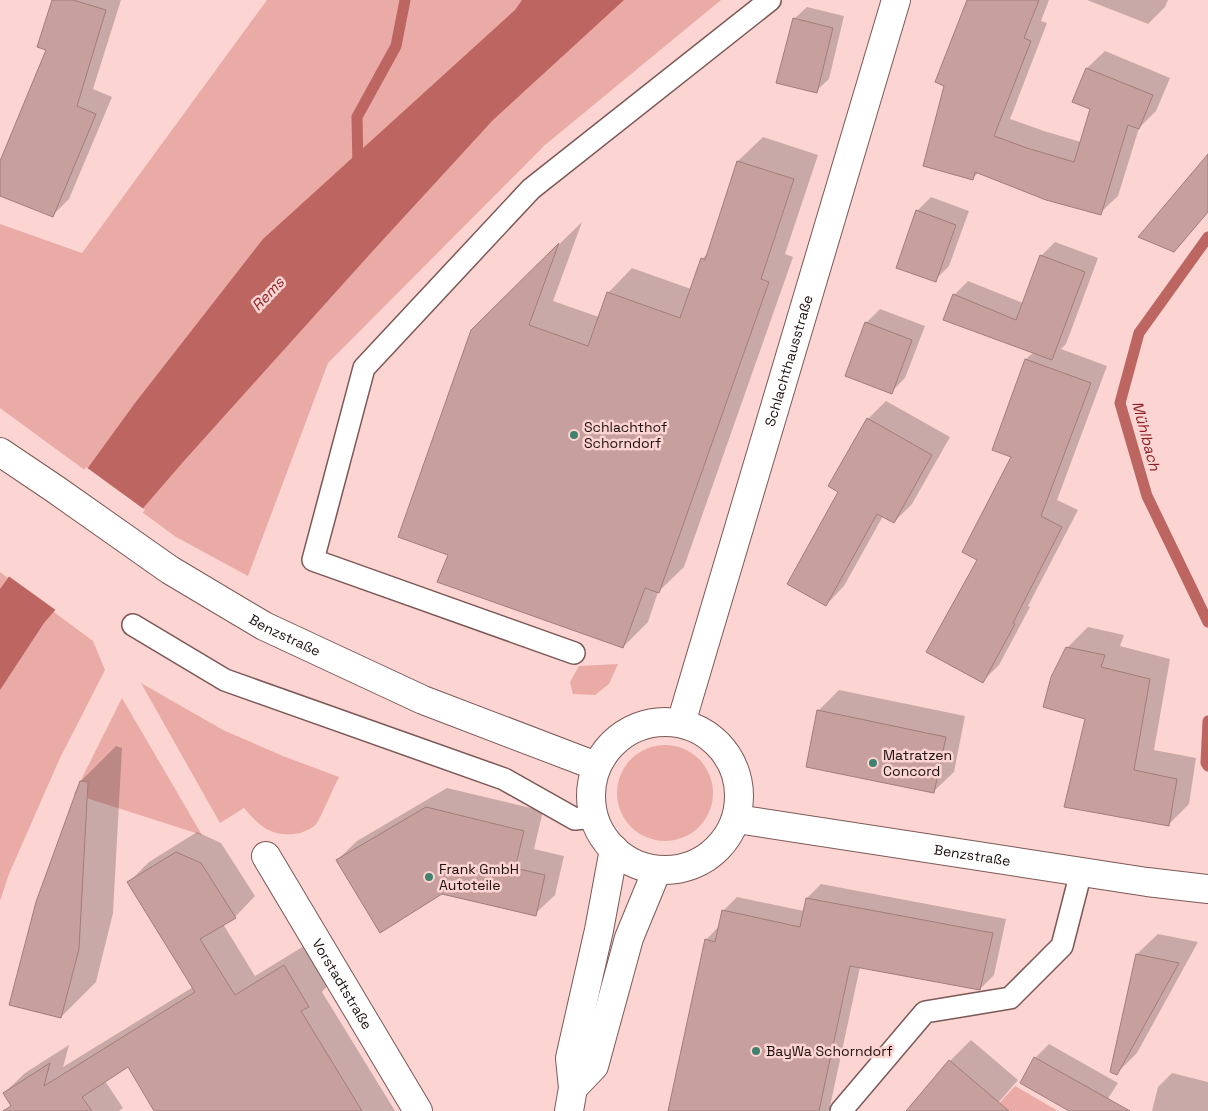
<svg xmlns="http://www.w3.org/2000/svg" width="1208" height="1111" font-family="'Space Grotesk',sans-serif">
	<rect width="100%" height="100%" fill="#fcd4d1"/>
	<path fill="#eaaba7" d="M267,0H721L545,145L328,363L248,576L176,537L0,408V224L82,253Z
		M0,572L93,641L105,670L60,758L9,874L0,901Z
		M618,664L609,684L595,695L573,694L570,682L579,666Z
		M141,683L223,730L283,756L339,777C331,792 325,809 317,823C313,828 306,831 300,833C273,838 261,828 244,808L220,823Z
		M122,698L202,835L74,794Z
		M617 793a48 48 0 1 1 96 0a48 48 0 1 1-96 0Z
		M1015,1086L1058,1111H992Z"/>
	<path fill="#bc6561" d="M522,0H624L493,120L370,254L183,462L44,623L0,690V589L135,403L263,239L515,10Z"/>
	<path fill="#fcd4d1" d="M86,467L145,510L57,611L7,575Z"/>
	<path fill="#0003" d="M53,0H121L93,89L112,97L69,199L52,216L0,194V164L47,49Z
		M969,0H1049L1041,21L1047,23L1010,119L1044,131L1081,142L1091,108L1074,101L1087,68L1105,51L1170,78L1156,111L1139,128L1118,196L1100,213L979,172L973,178Z
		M1087,0H1168L1165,7L1148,24Z
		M807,7L844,16L829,79L816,91L794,19Z
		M763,137L818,155L785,254L793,257L684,567L658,592L648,622L623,647L450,554L472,330L582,222L553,301L599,317L608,293L632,268L691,289L702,259L709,252L738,161Z
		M931,197L969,211L949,266L935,280L917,211Z
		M1055,242L1098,258L1066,344L1061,349L1107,366L1057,500L1078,510L1028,606L1030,607L999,665L983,681L978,559L1013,456L1026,359L1034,352L954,295L968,281L1023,303L1041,256Z
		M880,309L925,326L905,378L891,392L866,323Z
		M886,401L950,437L912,504L894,522L883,516L844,586L826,605L840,492L868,419Z
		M1088,627L1124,635L1120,646L1170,659L1154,750L1196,758L1189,804L1169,824L1087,718L1067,648Z
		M839,690L965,716L954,772L933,792L818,711Z
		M116,746L122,748L113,913L96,982L61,1017L81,781Z
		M447,788L543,811L534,849L564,856L555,895L535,914L337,860L357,841Z
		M197,832L221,843L255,896L235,917L223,924L255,976L304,946L328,985L322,992L395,1111H217L128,1065L105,1081L123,1108L119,1111H16L4,1093L25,1073L69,1045L63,1067L193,987L129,882L149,862Z
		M821,884L1006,919L994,975L980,989L860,967L829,1111H669L706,940L720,925L723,911L737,897L804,911L807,898Z
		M1158,934L1198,942L1137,1053L1117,1073L1137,954Z
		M971,1040L1018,1080L991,1111H907L950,1061Z
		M1049,1044L1118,1083L1100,1111H1072L1035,1058Z
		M1172,1073L1208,1082V1111H1152L1158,1087Z"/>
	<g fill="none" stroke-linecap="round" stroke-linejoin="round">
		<path stroke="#bc6561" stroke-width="11" d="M358,167L357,117L396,46L405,0
			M1208,237L1139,333L1120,403L1147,496L1208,622
			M1208,721L1206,763L1208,766"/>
	</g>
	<path fill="#c7a09d" stroke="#a17d7a" d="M52,0H73L106,10L77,106L96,114L53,217L0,196V161L46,50L37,47Z
		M967,0H1039L1024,38L1031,41L994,136L1027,148L1074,162L1090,109L1072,102L1086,68L1153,95L1139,129L1128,125L1101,215L1046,200L975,172L973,180L923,166L944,86L935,82Z
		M793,18L833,28L817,93L776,83Z
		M1208,154V212L1174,252L1138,237Z
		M737,161L794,179L761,279L769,282L659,593L645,588L623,648L437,582L448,555L398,537L471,330L559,243L529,325L588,346L607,292L680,318L701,258L705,260Z
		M916,210L956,225L936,282L896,268Z
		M1040,255L1085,272L1052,360L943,320L953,294L1016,320Z
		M865,322L912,340L892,394L845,376Z
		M1025,359L1091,383L1041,516L1062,527L1013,623L1015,624L983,683L926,652L977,560L962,552L1011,457L992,450Z
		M867,418L932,455L894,523L877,514L826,606L787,584L838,492L828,486Z
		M1066,647L1105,655L1101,667L1150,679L1134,770L1177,779L1169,826L1064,807L1085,719L1043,707L1051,677Z
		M817,710L946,737L934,793L806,767Z
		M80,781L88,782L79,949L61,1018L9,1005L36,902Z
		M426,807L524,831L515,868L545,875L536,916L442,894L380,933L336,860Z
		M176,852L201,863L236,918L200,939L235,995L284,965L309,1007L301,1011L362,1111H154L128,1067L82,1097L92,1111H3L11,1106L3,1093L50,1063L44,1086L195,992L127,882Z
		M806,898L993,933L980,990L850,966L819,1111H668L705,939L715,942L722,910L800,927Z
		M1136,954L1179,963L1117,1075L1110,1072Z
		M1034,1057L1130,1111H1069L1020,1083Z
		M949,1060L1009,1111H906Z"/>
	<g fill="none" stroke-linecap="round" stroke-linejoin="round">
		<defs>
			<path id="lane" d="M133,625L225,680L504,779L575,819L593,817
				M574,653L313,560L364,368L531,189L770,0
				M841,1111L925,1012L1010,998L1062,946L1081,872"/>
			<g id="street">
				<path id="s1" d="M681,723L896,0"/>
				<path id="s2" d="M266,856L418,1111"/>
				<path d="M573,1088L594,1066L629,938L657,870"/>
				<path d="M569,1111L573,1088L570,1058L599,930L614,849"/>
			</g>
			<g id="secondary">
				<path id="s3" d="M0,452L55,489L170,570L264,626L423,700L596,766"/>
				<circle cx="665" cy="796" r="74"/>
				<path id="s4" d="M737,819L1147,882L1208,889"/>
			</g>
		</defs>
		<use href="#lane" stroke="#7b5856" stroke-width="24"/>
		<use href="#street" stroke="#7b5856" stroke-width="30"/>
		<use href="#secondary" stroke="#7b5856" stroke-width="30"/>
		<use href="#lane" stroke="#fff" stroke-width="21"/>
		<use href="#street" stroke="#fff" stroke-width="28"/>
		<use href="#secondary" stroke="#fff" stroke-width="28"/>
	</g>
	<g fill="#41816f" stroke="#fcd4d1" stroke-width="2">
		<circle cx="574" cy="435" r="5"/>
		<circle cx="873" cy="763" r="5"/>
		<circle cx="429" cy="877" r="5"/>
		<circle cx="756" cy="1051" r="5"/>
	</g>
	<g text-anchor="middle" stroke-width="5" stroke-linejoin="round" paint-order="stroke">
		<g font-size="14" fill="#1c0f0e" stroke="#fcd4d1">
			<text dy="5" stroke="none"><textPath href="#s1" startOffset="378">Schlachthausstraße</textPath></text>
			<text dy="5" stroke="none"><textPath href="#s3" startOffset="339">Benzstraße</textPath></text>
			<text dy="5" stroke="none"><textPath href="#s4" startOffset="238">Benzstraße</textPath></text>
			<text dy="5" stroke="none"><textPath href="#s2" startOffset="149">Vorstadtstraße</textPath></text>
		</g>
		<g font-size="14" fill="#1c0f0e" stroke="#fcd4d1" text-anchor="start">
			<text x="584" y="432">Schlachthof<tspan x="584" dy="16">Schorndorf</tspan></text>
			<text x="883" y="760">Matratzen<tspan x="883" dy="16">Concord</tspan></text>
			<text x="439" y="874">Frank GmbH<tspan x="439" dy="16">Autoteile</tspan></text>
			<text x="766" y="1056">BayWa Schorndorf</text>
		</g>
		<g font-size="15" font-style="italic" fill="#8b1f25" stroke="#fcd4d1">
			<text transform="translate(268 294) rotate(-47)" y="5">Rems</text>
			<text transform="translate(1146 436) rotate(75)" y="5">Mühlbach</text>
		</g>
	</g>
</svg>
